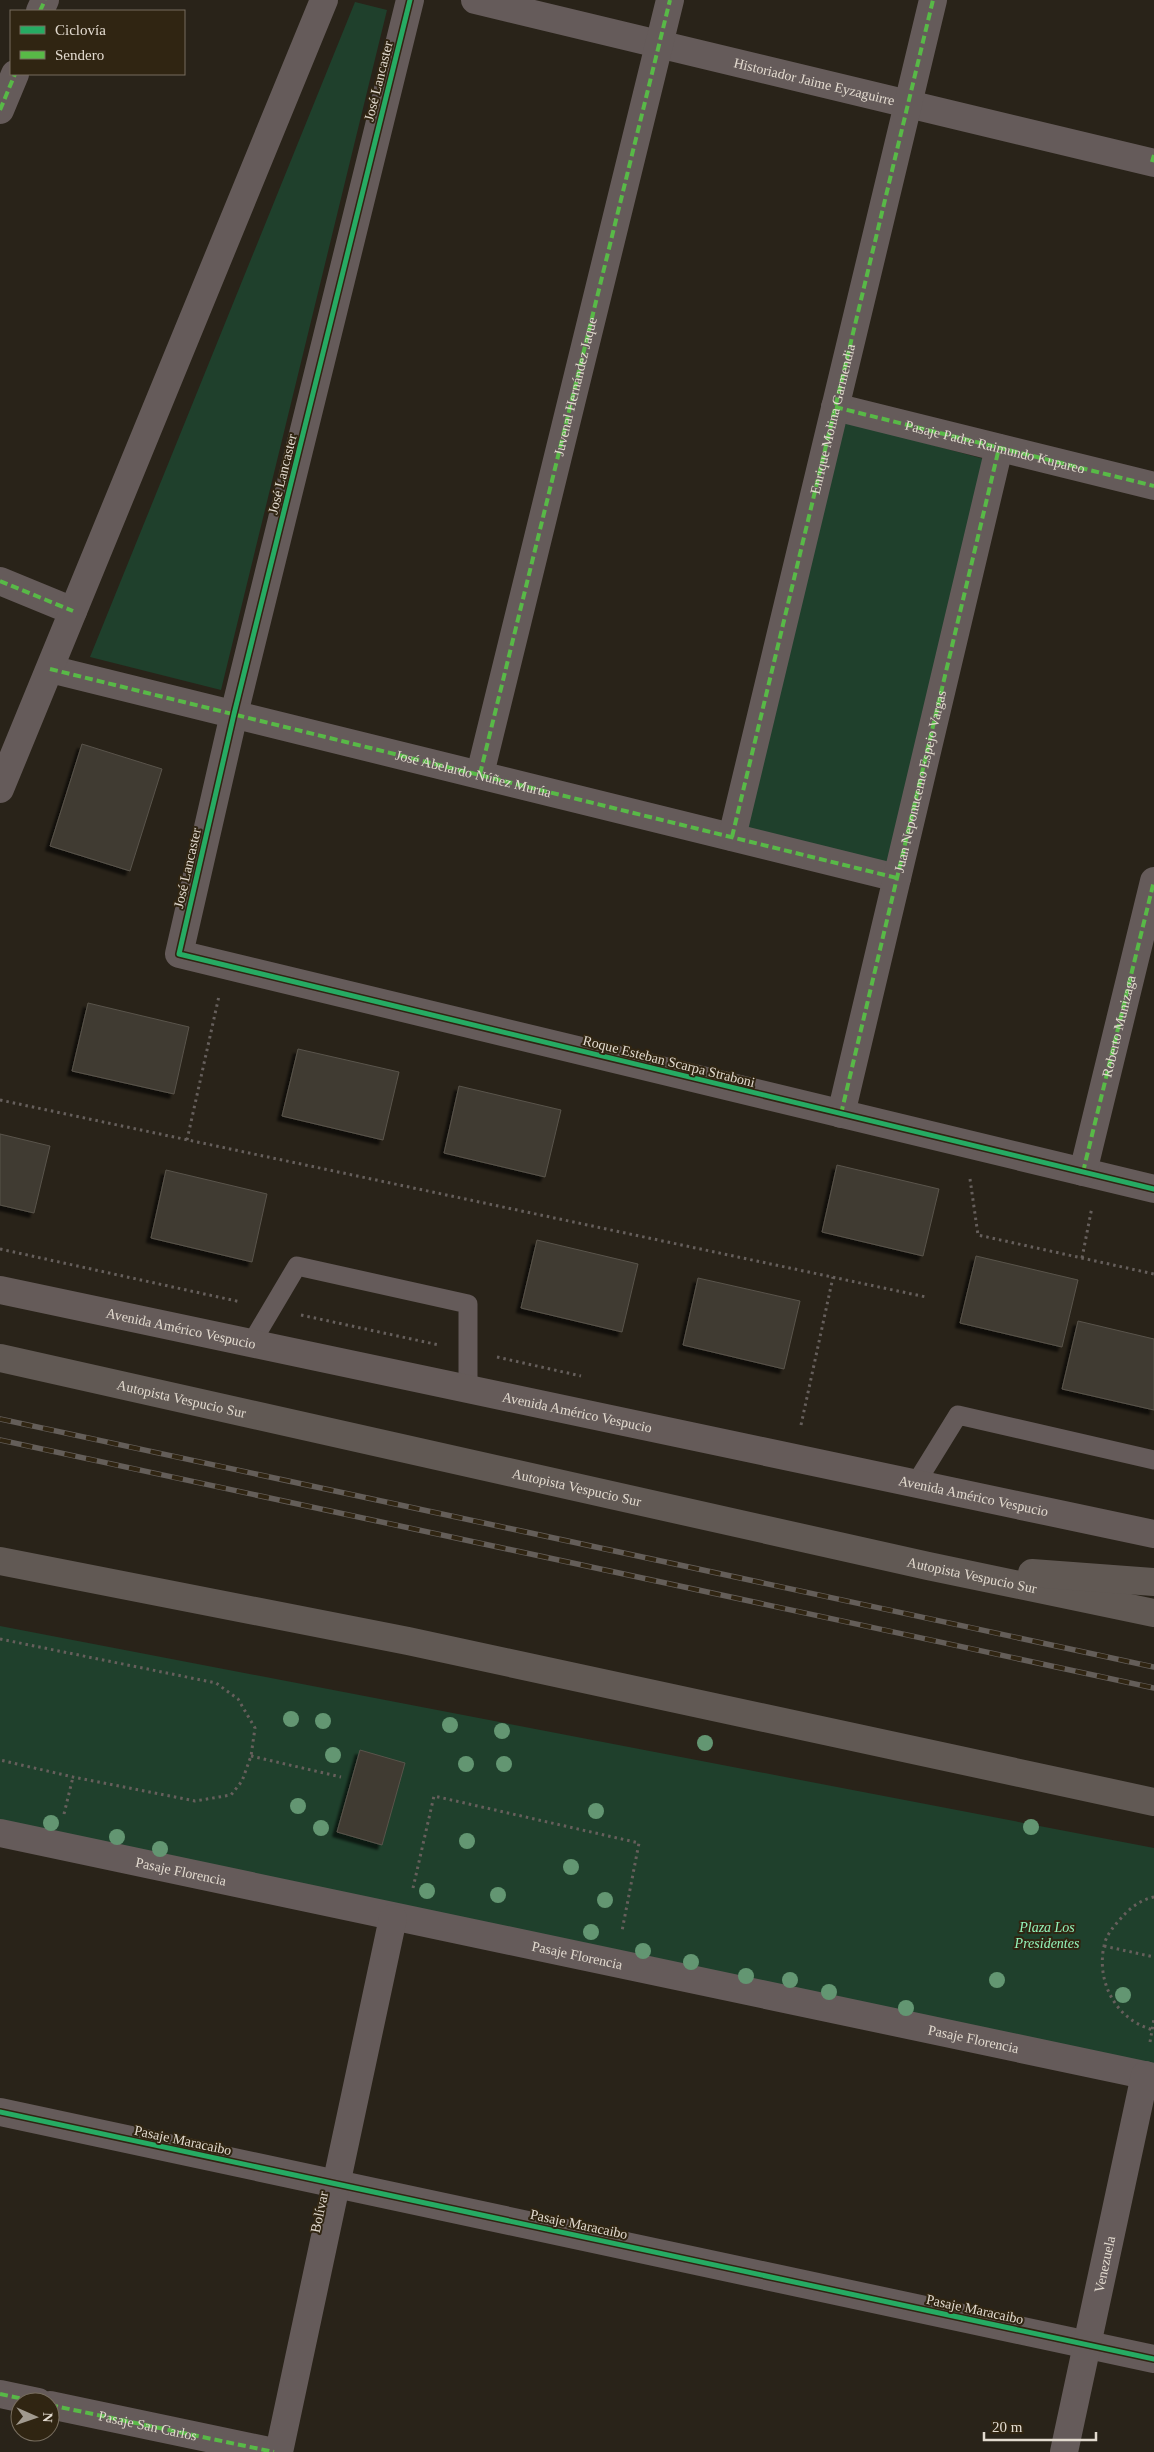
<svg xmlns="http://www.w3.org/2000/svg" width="1154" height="2452" font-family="Georgia,serif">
	<defs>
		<filter id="shadow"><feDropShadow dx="-4.5" dy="4.5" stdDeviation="1" flood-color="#0009"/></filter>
	</defs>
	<rect width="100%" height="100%" fill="#292319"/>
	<path fill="#1f402c" d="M355,2L387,10L221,690L90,657Z
		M839,420L988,460L887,865L746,828Z
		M0,1626L1154,1848V2065L0,1821Z"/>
	<path fill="#403a32" stroke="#59544b" filter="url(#shadow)" d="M82,744L162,769L130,871L50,846Z
		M88,1003L189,1027L174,1094L72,1071Z
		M298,1049L399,1072L383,1140L282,1116Z
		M459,1086L561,1110L545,1177L444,1153Z
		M0,1134L50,1146L34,1213L0,1205Z
		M837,1165L939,1189L923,1256L822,1232Z
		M166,1170L267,1194L252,1262L151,1238Z
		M537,1240L638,1264L622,1332L521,1308Z
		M976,1256L1078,1280L1062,1347L960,1323Z
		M698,1278L800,1301L784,1369L683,1345Z
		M1078,1321L1154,1339V1410L1062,1389Z
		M360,1750L405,1763L382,1845L337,1832Z"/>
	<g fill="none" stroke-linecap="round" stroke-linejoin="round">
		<path stroke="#665f5c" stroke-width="3" stroke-dasharray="2.5 4" stroke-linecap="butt" d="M0,1100L926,1297
			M187,1140L219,996
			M970,1179L978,1235L1154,1274
			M0,1249L241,1302
			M1082,1258L1092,1207
			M301,1315L439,1345
			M497,1357L581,1376
			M801,1425L833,1277
			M0,1639L216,1683L238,1699L255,1728L251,1756L242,1781L231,1795L195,1801L73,1777L0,1760
			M251,1756L341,1777
			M64,1814L73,1777
			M413,1888L434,1796L639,1843L622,1931
			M1154,1897C1142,1899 1130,1908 1122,1917C1114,1926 1106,1935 1104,1946C1096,1983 1117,2021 1154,2030
			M1104,1946L1154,1957
			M1150,2042L1154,2019"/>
		<path stroke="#655b5a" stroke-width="19" d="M252,1342L297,1266L468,1304V1388
			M916,1483L958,1415L1154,1460"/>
		<g stroke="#655b5a" stroke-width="28">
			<path d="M410,0L234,714L179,954L1154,1189"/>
			<path id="s1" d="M475,0L1154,163"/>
			<path d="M40,11L45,0"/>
			<path d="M0,110L15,74"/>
			<path id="s2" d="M835,407L1154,486"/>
			<path d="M0,581L73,611"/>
			<path d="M50,669L897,878"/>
			<path d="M480,774L670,0"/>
			<path d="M0,789L324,0"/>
			<path d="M732,837L933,0"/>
			<path id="s3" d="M841,1114L999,448"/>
			<path d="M1083,1172L1154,881"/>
			<path id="s4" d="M0,1833L1154,2077"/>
			<path d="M0,2112L1154,2359"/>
			<path d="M0,2394L38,2402"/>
			<path id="s5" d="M50,2405L274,2452"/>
			<path d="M279,2452L393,1918"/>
			<path id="s6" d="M1064,2452L1145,2075"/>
		</g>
		<path stroke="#655b59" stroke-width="28" id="s7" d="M0,1290L1154,1534"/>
		<g stroke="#615954" stroke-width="28">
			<path id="s8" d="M0,1358L928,1566L1154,1613"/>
			<path d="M0,1561L408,1641L1154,1802"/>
			<path d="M1032,1573L1154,1582"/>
		</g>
		<defs>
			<path id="rail" d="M0,1419L1154,1667
				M0,1440L1154,1688"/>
		</defs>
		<use href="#rail" stroke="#645e59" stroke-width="5.5"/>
		<use href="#rail" stroke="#302512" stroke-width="4" stroke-dasharray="11" stroke-linecap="butt"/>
		<g stroke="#58b947" stroke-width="4" stroke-dasharray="8 4" stroke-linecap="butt">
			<path d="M40,11L45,0"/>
			<path d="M0,110L15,74"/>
			<path d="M1152,162L1154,155"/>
			<path d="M835,407L1154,486"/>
			<path d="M0,581L73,611"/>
			<path id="s9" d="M50,669L897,878"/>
			<path id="s10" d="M480,774L670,0"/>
			<path id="s11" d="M732,837L933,0"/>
			<path d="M841,1114L999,448"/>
			<path id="s12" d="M1083,1172L1154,881"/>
			<path d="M0,2394L38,2402"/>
			<path d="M50,2405L274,2452"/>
		</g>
		<defs>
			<path id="cycleway" d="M410,0L234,714L179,954L1154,1189
				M0,2112L1154,2359"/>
		</defs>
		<use href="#cycleway" stroke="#302512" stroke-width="8"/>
		<use href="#cycleway" stroke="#26ab63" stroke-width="5"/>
	</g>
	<g fill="#639672">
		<circle cx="291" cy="1719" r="8"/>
		<circle cx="323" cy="1721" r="8"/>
		<circle cx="450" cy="1725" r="8"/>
		<circle cx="502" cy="1731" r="8"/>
		<circle cx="705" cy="1743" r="8"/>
		<circle cx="333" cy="1755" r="8"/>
		<circle cx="466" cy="1764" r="8"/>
		<circle cx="504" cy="1764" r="8"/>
		<circle cx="298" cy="1806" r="8"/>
		<circle cx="596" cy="1811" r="8"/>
		<circle cx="51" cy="1823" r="8"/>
		<circle cx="1031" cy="1827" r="8"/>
		<circle cx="321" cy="1828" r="8"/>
		<circle cx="117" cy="1837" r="8"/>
		<circle cx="467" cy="1841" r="8"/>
		<circle cx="160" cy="1849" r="8"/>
		<circle cx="571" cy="1867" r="8"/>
		<circle cx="427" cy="1891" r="8"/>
		<circle cx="498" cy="1895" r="8"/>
		<circle cx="605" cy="1900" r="8"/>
		<circle cx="591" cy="1932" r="8"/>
		<circle cx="643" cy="1951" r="8"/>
		<circle cx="691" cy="1962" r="8"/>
		<circle cx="746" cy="1976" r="8"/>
		<circle cx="790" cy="1980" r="8"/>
		<circle cx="997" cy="1980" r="8"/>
		<circle cx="829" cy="1992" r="8"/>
		<circle cx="1123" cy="1995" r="8"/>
		<circle cx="906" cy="2008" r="8"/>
	</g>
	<g text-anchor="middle" stroke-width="4" stroke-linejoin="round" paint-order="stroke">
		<g font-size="14" fill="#e2dacf" stroke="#302512">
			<text transform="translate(378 81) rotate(-76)" y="5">José Lancaster</text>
			<text dy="5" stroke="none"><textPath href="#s1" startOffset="349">Historiador Jaime Eyzaguirre</textPath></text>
			<text dy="5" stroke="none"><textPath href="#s10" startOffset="399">Juvenal Hernández Jaque</textPath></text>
			<text dy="5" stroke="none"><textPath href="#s11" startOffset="430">Enrique Molina Garmendia</textPath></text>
			<text dy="5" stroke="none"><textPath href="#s2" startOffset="165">Pasaje Padre Raimundo Kupareo</textPath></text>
			<text transform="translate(282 474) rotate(-76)" y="5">José Lancaster</text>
			<text dy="5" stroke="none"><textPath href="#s9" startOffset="436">José Abelardo Núñez Murúa</textPath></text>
			<text dy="5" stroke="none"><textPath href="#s3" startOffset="342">Juan Neponucemo Espejo Vargas</textPath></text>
			<text transform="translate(187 868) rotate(-77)" y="5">José Lancaster</text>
			<text dy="5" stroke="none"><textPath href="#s12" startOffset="150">Roberto Munizaga</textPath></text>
			<text transform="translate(669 1061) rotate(14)" y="5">Roque Esteban Scarpa Straboni</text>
			<text dy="5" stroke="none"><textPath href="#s7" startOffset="185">Avenida Américo Vespucio</textPath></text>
			<text dy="5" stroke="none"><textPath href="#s8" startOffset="186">Autopista Vespucio Sur</textPath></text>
			<text dy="5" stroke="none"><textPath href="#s7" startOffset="590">Avenida Américo Vespucio</textPath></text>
			<text dy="5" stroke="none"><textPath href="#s8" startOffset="591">Autopista Vespucio Sur</textPath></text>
			<text dy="5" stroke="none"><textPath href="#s7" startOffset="995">Avenida Américo Vespucio</textPath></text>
			<text dy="5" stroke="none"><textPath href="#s8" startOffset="996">Autopista Vespucio Sur</textPath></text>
			<text dy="5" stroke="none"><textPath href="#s4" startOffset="185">Pasaje Florencia</textPath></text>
			<text dy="5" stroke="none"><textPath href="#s4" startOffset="590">Pasaje Florencia</textPath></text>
			<text dy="5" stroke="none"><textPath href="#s4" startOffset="995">Pasaje Florencia</textPath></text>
			<text transform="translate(183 2140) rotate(12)" y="5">Pasaje Maracaibo</text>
			<text transform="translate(319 2212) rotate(-78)" y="5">Bolívar</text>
			<text transform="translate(579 2224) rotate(12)" y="5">Pasaje Maracaibo</text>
			<text dy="5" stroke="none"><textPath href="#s6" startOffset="192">Venezuela</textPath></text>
			<text transform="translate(975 2309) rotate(12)" y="5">Pasaje Maracaibo</text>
			<text dy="5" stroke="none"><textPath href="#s5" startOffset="100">Pasaje San Carlos</textPath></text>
		</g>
		<g font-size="14" font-style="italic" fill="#93f4ba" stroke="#302512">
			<text x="1047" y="1932">Plaza Los<tspan x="1047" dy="16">Presidentes</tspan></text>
		</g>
	</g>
	<rect x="10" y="10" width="175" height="65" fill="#302512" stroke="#776d5e"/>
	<rect x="20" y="26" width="25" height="8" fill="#26ab63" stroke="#776d5e"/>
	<text x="55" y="35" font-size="15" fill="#e2dacf">Ciclovía</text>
	<rect x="20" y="51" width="25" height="8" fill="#58b947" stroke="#776d5e"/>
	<text x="55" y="60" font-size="15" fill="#e2dacf">Sendero</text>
	<g transform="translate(35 2417) rotate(92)"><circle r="24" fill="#302512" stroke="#776d5e"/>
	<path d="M0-4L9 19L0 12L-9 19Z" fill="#a19a8f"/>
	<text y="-8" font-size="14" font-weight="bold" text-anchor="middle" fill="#e2dacf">N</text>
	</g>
	<path d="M984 2432v8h112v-8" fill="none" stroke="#e2dacf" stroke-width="2.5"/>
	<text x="992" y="2432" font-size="15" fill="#e2dacf" stroke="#302512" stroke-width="4" paint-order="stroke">20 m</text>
</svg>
